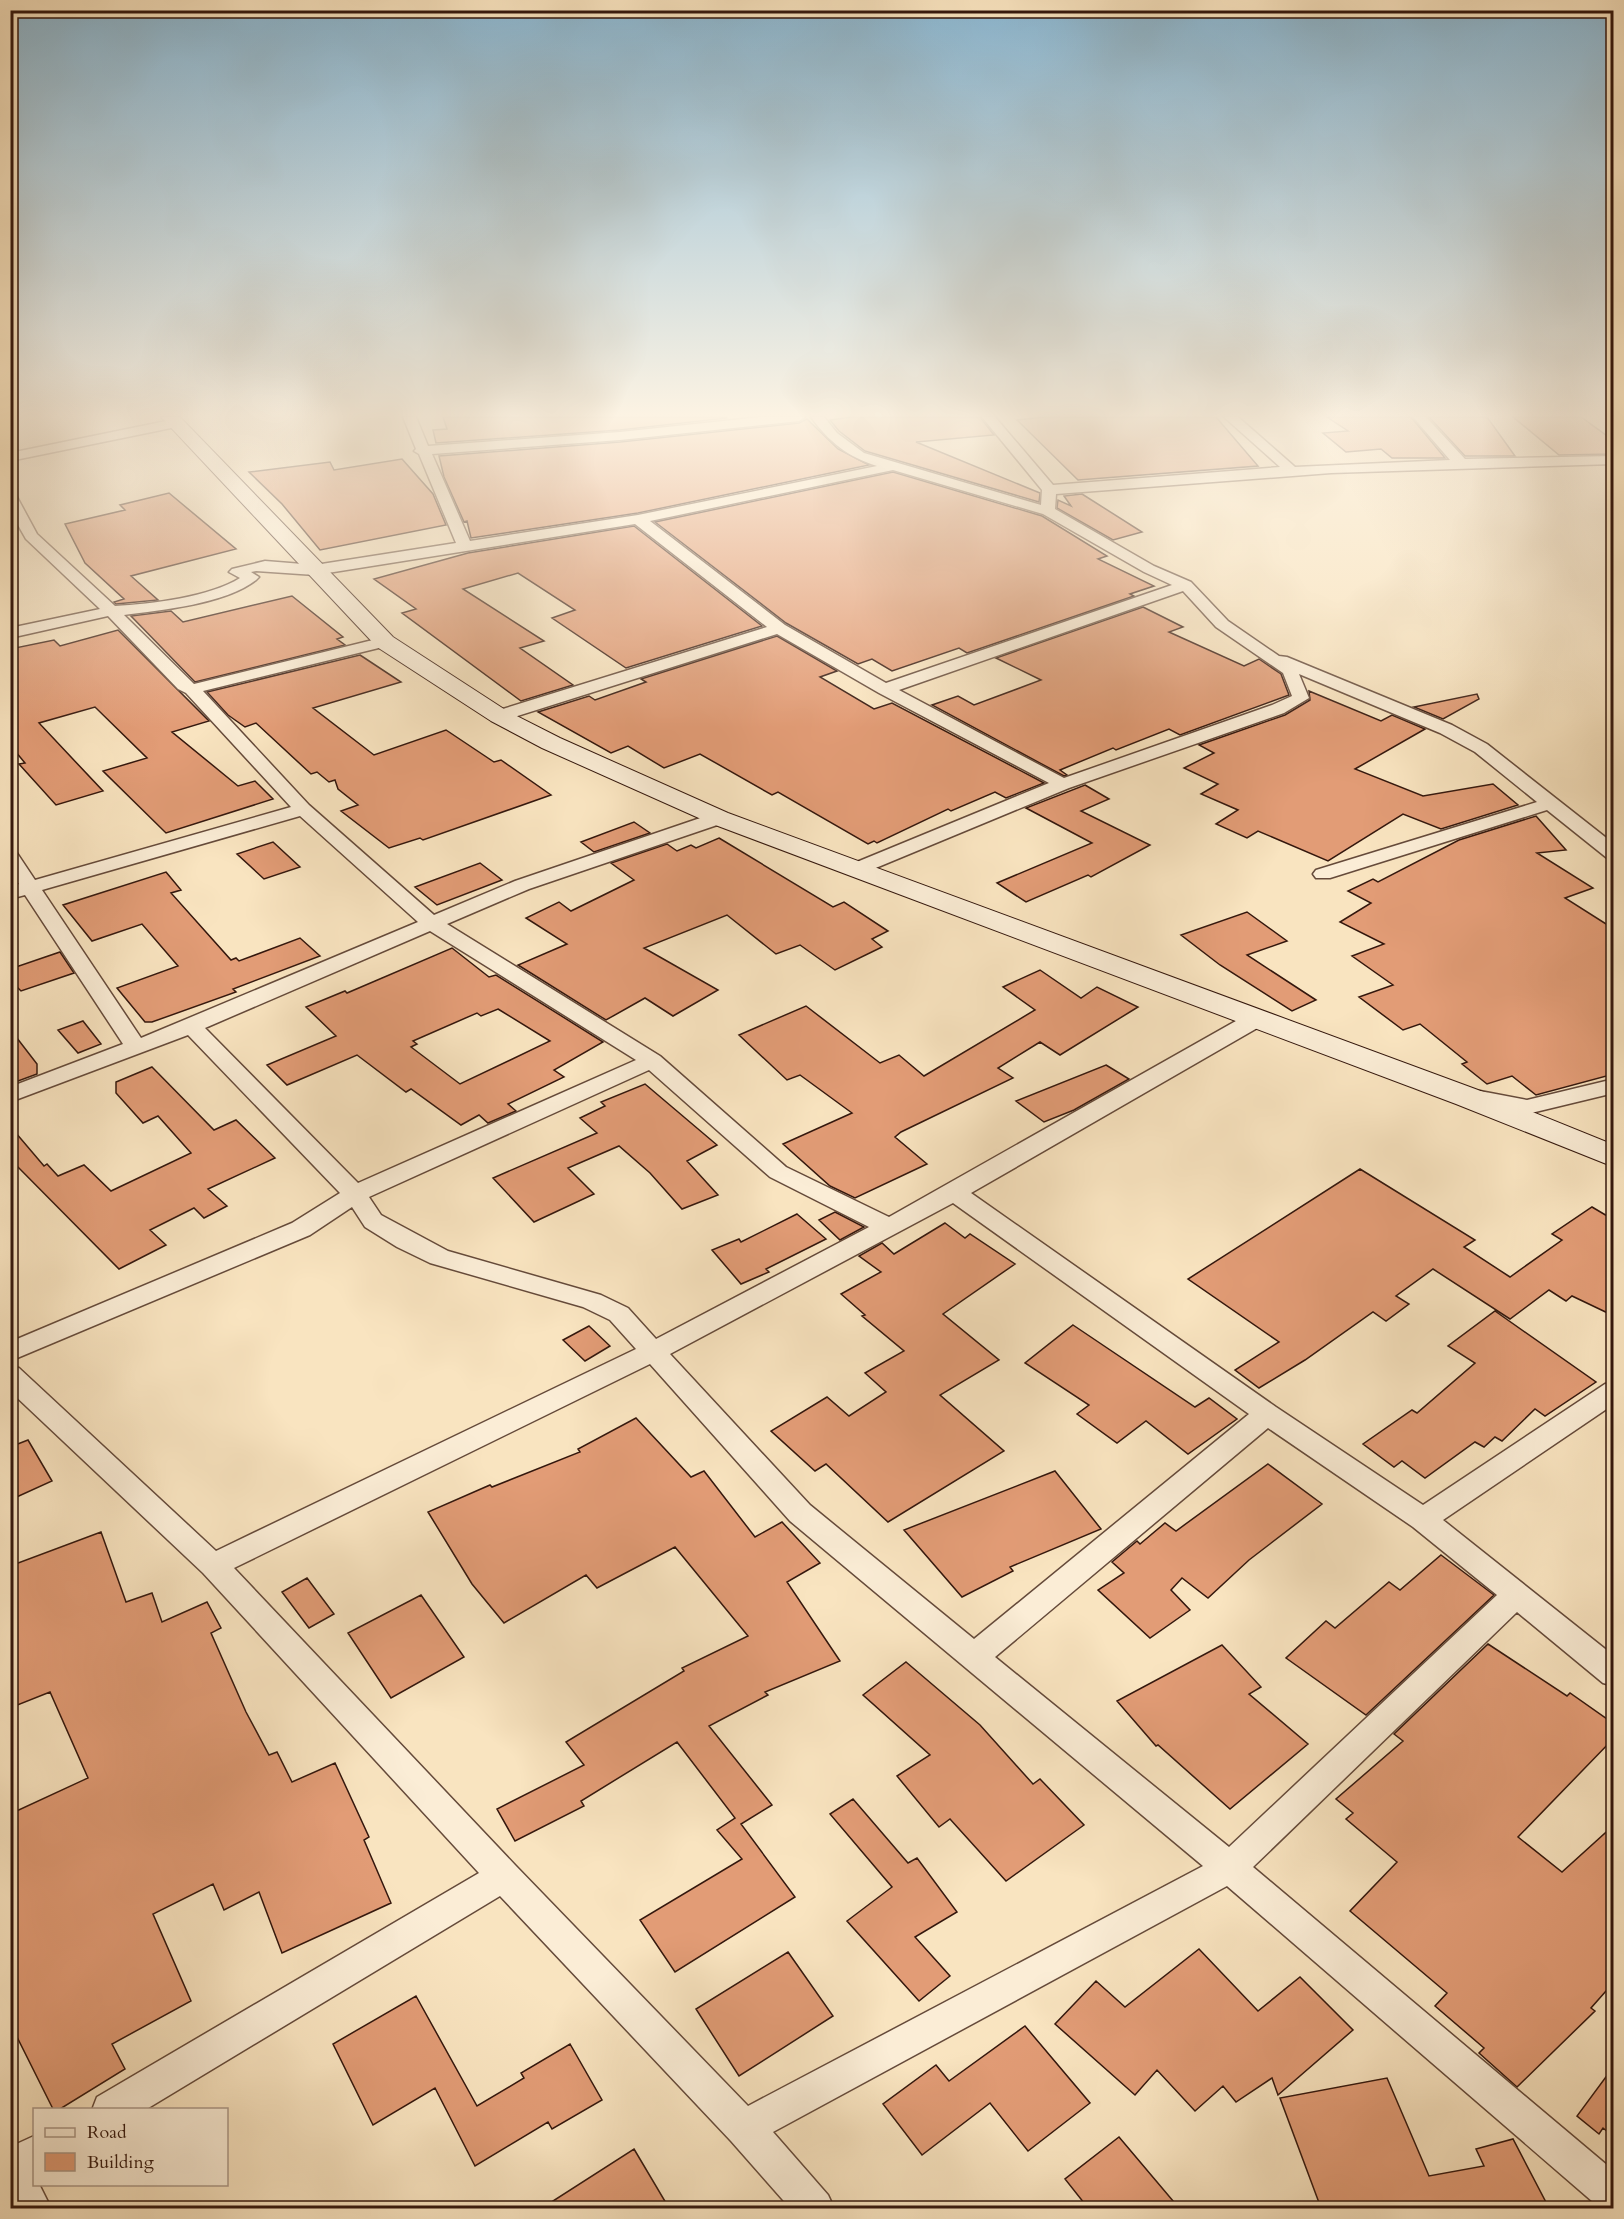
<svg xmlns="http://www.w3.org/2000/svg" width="1624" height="2219" font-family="Cardo,serif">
	<rect width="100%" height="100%" fill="#f9e4c0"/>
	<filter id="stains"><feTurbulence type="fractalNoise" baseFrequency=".00333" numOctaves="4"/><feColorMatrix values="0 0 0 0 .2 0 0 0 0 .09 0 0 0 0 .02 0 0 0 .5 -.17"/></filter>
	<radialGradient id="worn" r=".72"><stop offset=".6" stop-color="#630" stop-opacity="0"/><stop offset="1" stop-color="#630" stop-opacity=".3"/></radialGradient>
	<path fill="#e29c76" stroke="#34170d" stroke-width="1.5" fill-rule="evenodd" d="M443,417H726L727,418L620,430L436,443L433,430L447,429Z
		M851,417H980L994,435L916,442L1040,493L1039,502L865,451L839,431L830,420Z
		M1044,417H1216L1258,466L1078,480L1017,420Z
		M1327,417H1411L1445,458H1392L1381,449L1346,452L1323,433L1348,431Z
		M1429,417H1487L1515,456H1465Z
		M1513,417H1581L1614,441V454L1559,455Z
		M807,419L838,449L869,465L638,513L471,538L467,521L464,522L444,477L439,456L620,442L799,423Z
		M402,459L433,494L446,525L320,550L282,504L249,472L330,462L334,470Z
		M893,472L1042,516L1107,556L1098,559L1154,586L1130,594L1134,596L967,653L959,648L892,671L872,659L858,664L786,623L655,522Z
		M169,493L236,549L131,576L158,600L116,604L114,602L124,599L85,563L65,524L125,510L120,505Z
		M1082,494L1142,532L1113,540L1057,508L1058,500L1071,506L1064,496Z
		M634,526L762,626L626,668L552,618L575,610L518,573L463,589L544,641L520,648L573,685L521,701L402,613L416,609L374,579L468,553Z
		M292,596L343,637L337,639L345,645L195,682L131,616L171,611L183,622Z
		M1143,607L1183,627L1169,632L1244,666L1259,659L1281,674L1289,695L1180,735L1169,729L1116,750L1113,748L1060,770L1067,775L1064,776L932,705L958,696L974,705L1041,680L996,658Z
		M118,630L209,721L172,732L238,786L255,781L273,799L166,833L103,771L147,758L95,707L39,723L103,791L56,805L19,764L25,763L10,745V649L54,640L60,646Z
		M777,636L837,671L820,677L874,709L892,703L1044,783L1006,798L995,792L951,811L948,809L877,843L874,841L868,844L778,792L772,795L700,754L664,768L628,746L611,753L538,712L589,696L595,700L646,682L641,679Z
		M360,655L401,682L313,708L374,755L446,730L494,762L501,760L551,795L423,840L420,838L389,848L341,811L358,805L338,789L335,780L329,782L317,772L311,774L256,723L245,727L228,715L207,692Z
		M1309,691L1381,721L1392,715L1425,729L1355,769L1423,796L1493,784L1518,805L1441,829L1403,814L1328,861L1258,831L1247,838L1216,824L1238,810L1201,794L1218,784L1184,768L1214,753L1199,745L1285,715L1310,700Z
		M1477,694L1479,699L1443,719L1414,707Z
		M1085,785L1109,799L1081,811L1150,845L1091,877L1088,875L1026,902L997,883L1092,843L1026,808Z
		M1536,816L1566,850L1537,853L1593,888L1565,898L1614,929V1074L1536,1095L1512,1076L1487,1084L1462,1064L1467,1062L1420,1024L1403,1030L1359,997L1393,985L1352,956L1384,944L1340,922L1371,903L1348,891L1373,879L1378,882L1459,840Z
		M634,822L650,833L594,852L581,842Z
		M719,838L833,907L844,902L888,931L872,939L882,947L835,970L800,945L776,954L727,915L644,948L718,990L673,1016L645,998L606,1020L518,965L567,944L526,918L559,902L571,911L634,880L611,863L667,844L677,851L691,845L696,848Z
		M273,842L300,867L264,879L237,854Z
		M480,863L502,880L437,905L415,887Z
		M166,872L181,890L171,893L231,960L236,958L239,961L300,938L320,956L233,989L236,992L152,1022H145L117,988L178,966L142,924L92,941L63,905Z
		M1247,912L1287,941L1247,955L1316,1000L1292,1011L1220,965L1181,935Z
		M452,948L489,977L496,975L603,1042L554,1070L564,1077L508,1104L516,1111L488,1123L479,1115L461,1125L411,1089L406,1092L357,1055L287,1085L267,1065L336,1036L306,1007L345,991L347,993ZM498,1009L550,1041L460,1084L411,1047L417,1044L413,1041L477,1013L481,1016Z
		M60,952L74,973L21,991L10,980V969Z
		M1040,970L1081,998L1097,987L1138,1007L1060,1055L1040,1042L998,1068L1013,1078L901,1132L895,1137L927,1164L855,1198L830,1186L783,1144L852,1113L800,1075L787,1080L739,1035L806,1006L880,1063L899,1055L924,1076L1035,1010L1003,987Z
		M83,1021L101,1044L78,1053L58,1030Z
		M10,1029L37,1064V1074L10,1084Z
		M1106,1065L1129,1079L1074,1110L1044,1122L1016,1101Z
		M152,1067L214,1130L236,1120L275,1158L208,1189L227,1206L204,1218L194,1208L150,1230L166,1245L119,1269L10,1159V1126L44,1166L47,1164L58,1176L84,1165L111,1191L191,1153L158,1116L143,1123L116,1093V1082Z
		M645,1084L717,1145L687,1161L718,1195L682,1209L650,1173L619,1146L568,1168L594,1194L534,1222L493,1178L597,1133L580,1118L605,1106L601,1102Z
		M1360,1169L1475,1240L1464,1247L1510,1277L1562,1240L1552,1234L1592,1207L1614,1220V1316L1572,1296L1566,1301L1549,1290L1510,1319L1433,1269L1396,1296L1409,1304L1386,1321L1373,1312L1305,1360L1259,1388L1235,1370L1279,1342L1188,1279Z
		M835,1212L864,1227L840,1240L819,1220Z
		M797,1214L826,1239L766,1269L769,1272L741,1284L712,1250L739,1239L741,1242Z
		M945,1223L965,1238L970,1234L1015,1264L943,1314L999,1360L940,1395L1004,1451L888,1522L826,1464L815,1471L771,1431L827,1397L849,1416L886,1392L865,1373L904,1351L862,1316L865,1315L841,1294L881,1272L859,1256L882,1243L894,1254Z
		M1495,1311L1596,1382L1545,1416L1535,1409L1502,1441L1495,1437L1484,1447L1475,1442L1425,1478L1402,1461L1394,1467L1363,1444L1412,1410L1417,1413L1475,1363L1448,1346Z
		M1073,1325L1195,1407L1209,1398L1237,1419L1188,1454L1146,1421L1117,1443L1077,1414L1089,1405L1025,1363Z
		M589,1326L610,1346L585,1361L563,1340Z
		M636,1418L691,1477L704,1471L755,1537L782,1522L820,1563L787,1582L840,1661L765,1692L768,1695L709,1726L772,1805L741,1824L795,1897L675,1972L640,1920L742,1859L717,1830L735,1818L677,1742L581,1801L584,1806L515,1841L497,1809L584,1765L566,1742L684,1671L682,1668L748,1636L675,1547L597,1588L586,1575L504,1623L472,1584L428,1512L490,1485L492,1487L580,1452L578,1449Z
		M28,1440L52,1481L10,1500V1447Z
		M1268,1464L1322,1504L1249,1560L1208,1598L1182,1578L1171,1590L1190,1610L1150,1638L1098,1590L1124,1573L1112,1562L1137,1541L1140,1544L1165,1523L1176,1531Z
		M1055,1471L1101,1529L1010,1567L1013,1571L962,1597L904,1530Z
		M101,1532L126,1602L152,1593L162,1622L207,1602L221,1628L211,1633L246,1712L269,1755L277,1752L292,1782L335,1763L369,1837L364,1840L391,1903L282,1953L259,1892L224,1910L213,1884L153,1914L191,2001L112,2044L125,2069L60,2109H53L10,2023V1814L88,1778L50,1692L10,1708V1566Z
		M1441,1555L1494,1595L1366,1715L1286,1658L1326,1621L1335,1628L1389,1582L1400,1590Z
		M307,1578L334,1614L309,1628L282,1592Z
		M421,1595L464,1657L391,1698L348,1633Z
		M1488,1644L1567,1696L1570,1693L1614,1724V1738L1518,1837L1562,1872L1614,1825V1982L1591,2008L1595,2011L1517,2087L1479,2053L1484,2048L1435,2006L1447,1993L1350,1911L1397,1862L1346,1819L1353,1813L1336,1799L1403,1741L1394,1734Z
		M1222,1645L1261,1687L1249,1694L1308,1744L1230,1809L1158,1745L1156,1746L1117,1701Z
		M906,1662L980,1725L1033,1784L1040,1779L1084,1825L1006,1881L950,1819L939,1827L897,1776L930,1755L863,1695Z
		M853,1799L908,1863L917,1858L957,1912L915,1937L950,1976L919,2001L847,1921L892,1887L830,1814Z
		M1199,1949L1258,2011L1300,1977L1353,2030L1278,2095L1272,2078L1236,2102L1223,2086L1195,2111L1157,2070L1135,2095L1055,2024L1096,1981L1125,2007Z
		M788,1952L833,2016L739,2076L696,2009Z
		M416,1996L477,2106L524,2078L521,2073L570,2044L602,2100L552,2129L548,2122L475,2166L435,2088L373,2125L333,2044Z
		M1025,2026L1090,2103L1028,2151L990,2103L922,2155L883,2104L936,2065L949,2081Z
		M1614,2066V2137L1603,2128L1599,2134L1577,2116Z
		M1387,2078L1429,2176L1484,2166L1476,2149L1513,2139L1549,2208H1321L1280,2098Z
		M1119,2137L1179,2208H1088L1065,2179Z
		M634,2149L669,2208H542Z"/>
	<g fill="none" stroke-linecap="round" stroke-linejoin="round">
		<defs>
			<path id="street" d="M403,417H416L428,446L620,432L761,417H805L799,421L620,440L432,454L470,541L638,515L877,466C848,457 829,442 811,417H824L837,433L864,453L1041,505L1042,490L982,417H995L1053,485L1280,467L1224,417H1238L1295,467L1450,460L1413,417H1426L1465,459L1614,456V464L1331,473L1056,494L1055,509L1154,566L1191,582L1228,621L1279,656L1287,657L1452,725L1487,744L1614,844V860L1607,858L1547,810L1330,878H1316L1313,874L1316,870L1537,802L1475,752L1440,733L1299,674L1309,698L1284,713L1069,788L866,872H852L849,868L852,864L1049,783L879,693L777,634L505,720H493L490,716L493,712L767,627L635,524L315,575L256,571L251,572L259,577L256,580C225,604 162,610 124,615L194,684L385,637L391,639L393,642L391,645L203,691L309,805L434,915L515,881L712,814H726L728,818L726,822L529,889L447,924L660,1056L786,1167L889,1217L1250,1013H1266L1269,1018L1266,1023L971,1193L1276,1407L1423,1505L1605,1384L1614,1382V1404L1443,1520L1614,1656V1686L1603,1683L1517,1612L1253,1867L1614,2171V2208H1600L1227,1886L773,2132L828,2195L834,2208H790L731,2141L500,1896L145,2110H92L97,2097L479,1873L203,1573L10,1391V1366L19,1368L216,1551L636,1349L610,1320L583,1307L430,1263L397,1247L365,1227L352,1207L310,1235L10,1361V1342L292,1223L340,1193L188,1035L10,1102V1087L123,1044L25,895L10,899V887L19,884L10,872V851L17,853L35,880L291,807L186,693L178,689L108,616L10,638V628L100,609L26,539L10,511V493L17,497L37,534L115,606C151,604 210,597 240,578L229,572L232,569L265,561L315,565L456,543L419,454L414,451L416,449ZM893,470L1043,514L1144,572L1172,585L886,683L785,625L650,521ZM1183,591L1216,627L1283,673L1292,696L1272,705L1064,778L899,690ZM300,816L418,922L141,1038L42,890ZM430,931L636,1060L358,1183L205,1028ZM649,1070L770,1177L869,1227L656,1339L628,1308L601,1295L448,1251L381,1215L369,1197ZM953,1203L1249,1414L974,1639L810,1505L670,1354ZM650,1364L790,1521L1203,1866L748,2106L515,1865L234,1568ZM1268,1428L1413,1527L1497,1595L1229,1847L995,1657Z
				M176,419L183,423L181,426L10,461V453Z
				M1614,1079V1093L1527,1114L1472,1103L1469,1098L1472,1093L1480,1091L1527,1100Z
				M34,2136V2184H39L51,2208H11L10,2147Z"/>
			<path id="secondary" d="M161,417H180L393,637L507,711L560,738L728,813L1478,1090L1614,1145V1167L1456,1104L710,823L542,748L491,721L377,647Z"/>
		</defs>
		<use href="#street" stroke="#654a3a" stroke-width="3"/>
		<use href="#secondary" stroke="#34170d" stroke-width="2"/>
		<use href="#street" fill="#fbedd6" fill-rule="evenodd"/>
		<use href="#secondary" fill="#fbedd6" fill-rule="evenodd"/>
	</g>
	<linearGradient id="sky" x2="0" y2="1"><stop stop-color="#8ab8d4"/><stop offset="0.57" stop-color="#fcf3e3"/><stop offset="1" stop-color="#fcf3e3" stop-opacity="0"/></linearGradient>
	<rect width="1624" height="728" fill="url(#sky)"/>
	<rect width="1624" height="2219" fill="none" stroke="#f9e4c0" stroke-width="36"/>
	<rect x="12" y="12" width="1600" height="2195" fill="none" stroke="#34170d" stroke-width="3"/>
	<rect x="18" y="18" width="1588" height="2183" fill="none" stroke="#34170d" stroke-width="1.5"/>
	<rect x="33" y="2108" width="195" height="78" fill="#fbedd6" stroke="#ab9786" stroke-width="1.5"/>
	<rect x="45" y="2128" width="30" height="9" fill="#fbedd6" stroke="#ab9786" stroke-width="1.5"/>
	<text x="87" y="2138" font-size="18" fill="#34170d">Road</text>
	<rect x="45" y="2153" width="30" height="18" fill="#e29c76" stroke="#ab9786" stroke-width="1.5"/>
	<text x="87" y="2168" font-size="18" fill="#34170d">Building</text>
	<rect width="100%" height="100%" filter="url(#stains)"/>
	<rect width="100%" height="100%" fill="url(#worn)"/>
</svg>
